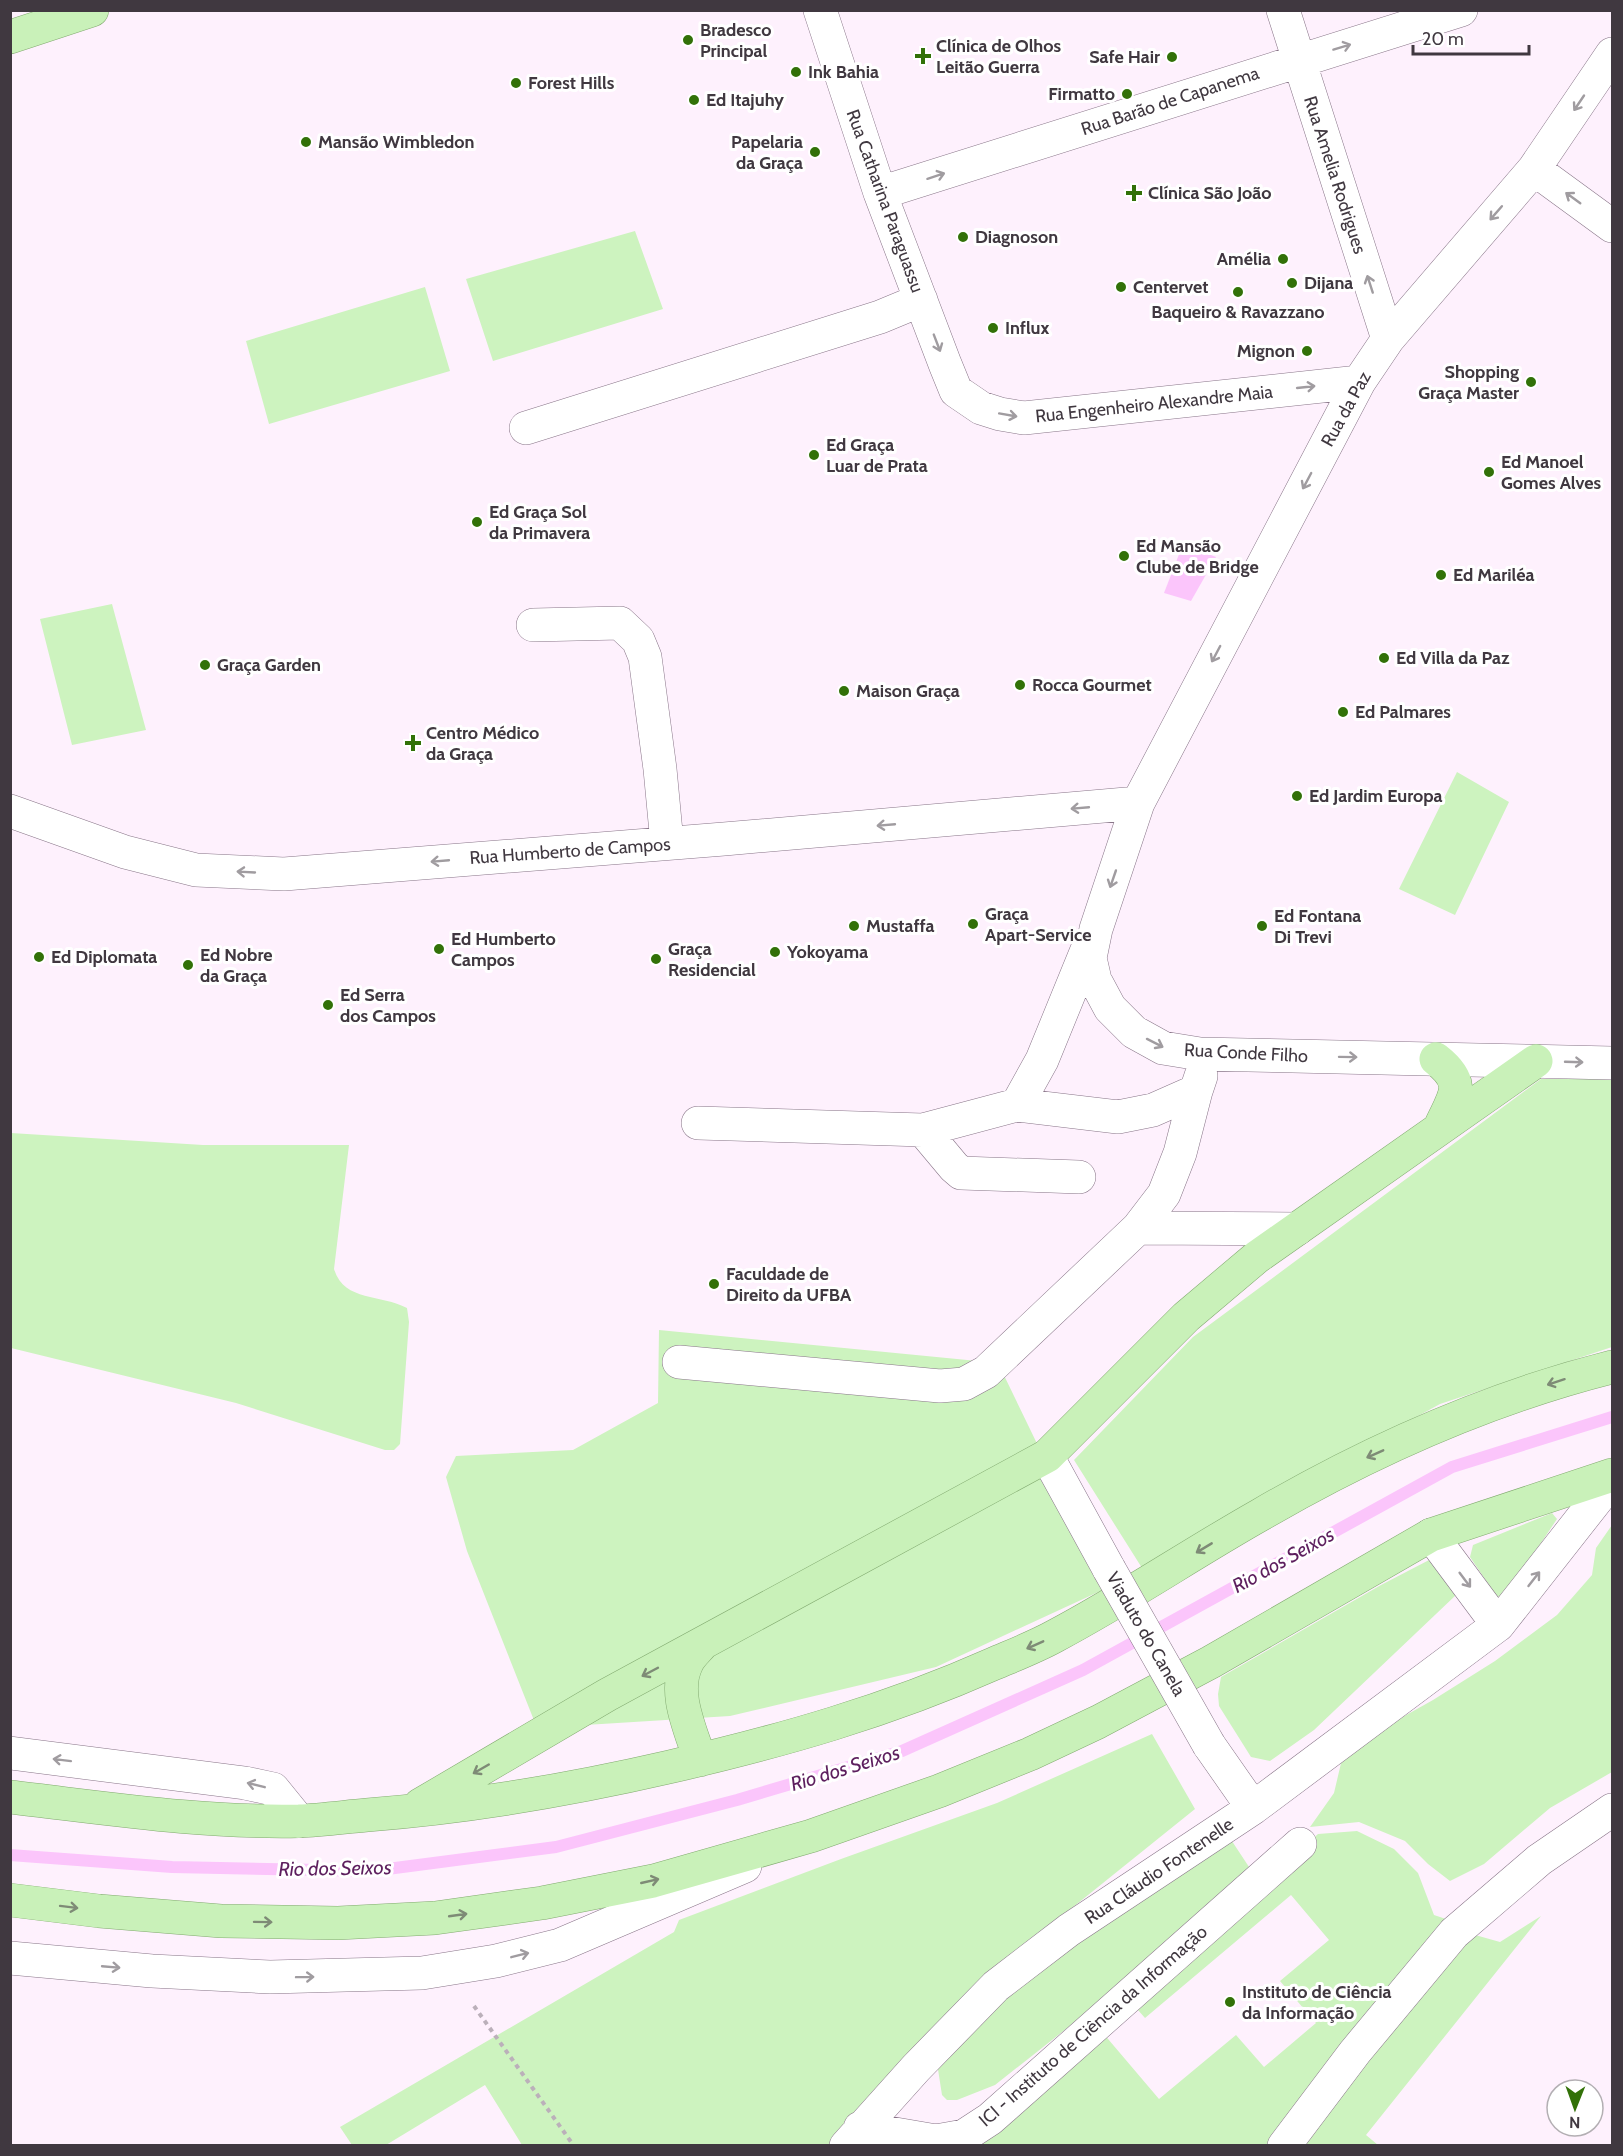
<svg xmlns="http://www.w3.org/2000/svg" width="1623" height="2156" font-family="Cabin,sans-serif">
	<rect width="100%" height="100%" fill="#fef1fd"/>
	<path fill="#cdf3bf" d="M635,231L663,309L493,361L466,279Z
		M425,287L450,371L269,424L246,341Z
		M112,604L146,730L72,745L40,619Z
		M1457,772L1509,802L1455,915L1399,889Z
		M1541,1079H1612V1347L1440,1404L1142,1568L1074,1460L1193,1337Z
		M11,1133L203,1145H349L334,1269C344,1302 381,1294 407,1308L409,1322L400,1444L394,1450H385L236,1403L11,1348V1350Z
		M659,1330L998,1363L1107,1588L936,1667L730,1716L537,1728L467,1551L446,1477L456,1456L573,1450L658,1403Z
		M1552,1513L1557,1519L1507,1594L1497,1597L1470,1557L1473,1545Z
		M1612,1525V1772L1550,1808L1484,1864L1450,1881L1428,1864L1405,1841L1359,1822L1310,1827L1334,1793L1342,1759L1367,1737L1433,1700L1495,1661L1557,1615L1592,1575L1596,1548Z
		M1433,1558L1456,1595L1314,1730L1270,1761L1251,1757L1219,1706L1218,1694L1221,1677L1381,1585Z
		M1152,1734L1195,1809L990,1974L831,2145H522L485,2085L386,2145H352L340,2127L674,1932L679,1920L841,1859L997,1803Z
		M1220,1823L1253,1873L1090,2010L995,2085L957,2100H947L942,2095L937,2063L1007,1988Z
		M1357,1831L1394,1849L1418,1873L1434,1915L1455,1922L1277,2145L952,2146L1097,2026L1159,2099L1236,2035L1264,2067L1316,2023L1280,1981L1329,1940L1291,1895L1145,2018L1130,2001L1318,1834Z
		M1541,1916L1366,2135L1378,2145L1288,2146L1461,1931L1500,1942Z"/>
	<path fill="#fbc5fb" d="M1183,544L1216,557L1191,601L1164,593Z"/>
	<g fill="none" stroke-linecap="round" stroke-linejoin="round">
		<path stroke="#fbc5fb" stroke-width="12" d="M10,1855L172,1867L372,1871L556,1847L737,1800L902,1751L1083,1670L1452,1467L1612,1417"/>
		<defs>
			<path id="minor" d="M820,10L880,193L945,364L956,391L981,408L1000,414L1024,418L1359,382
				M1283,10L1388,339
				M1612,54L1534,169L1388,339L1359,382L1138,803L1096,929L1090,958L1095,980L1110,1008L1134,1032L1163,1048L1200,1054L1612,1063
				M1534,169L1612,226
				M880,193L1461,10
				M526,428L880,317L921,300
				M533,625L620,623L638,640L645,657L660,769L667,843
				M10,811L125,852L196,870L284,874L724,839L1138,803
				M1017,1105L1042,1060L1089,945
				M698,1123L923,1130L1017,1105L1118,1117L1153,1110L1196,1091L1201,1076
				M923,1130L954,1167L961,1173L1079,1177
				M1138,1228L1297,1229
				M679,1362L940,1386L964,1384L986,1372L1138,1228L1164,1194L1180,1153L1196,1091
				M1047,1456L1109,1569
				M1431,1535L1498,1625
				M1209,1745L1253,1808
				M10,1753L245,1783L273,1789L299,1821
				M10,1958L152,1971L270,1977L422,1973L496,1961L560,1945L745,1866
				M860,2128L936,2141L964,2136L990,2119L1300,1844
				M846,2146L916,2068L996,1986L1069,1930L1253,1808L1498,1625L1612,1480
				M1284,2146L1355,2052L1454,1933L1539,1860L1612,1810"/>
			<path id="major" d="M10,37L92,10
				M1436,1059C1468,1084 1454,1096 1440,1127
				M700,1760C691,1730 672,1693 687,1663C690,1656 697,1650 702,1644
				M10,1797C106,1808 202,1823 299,1821C321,1820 344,1817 367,1815C469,1807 569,1790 669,1767C782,1741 887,1711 993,1664C1014,1655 1035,1647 1055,1636C1125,1599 1191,1554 1260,1515C1370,1451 1489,1398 1612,1367
				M420,1805L607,1695L1047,1456L1186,1317L1257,1257L1536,1061
				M10,1900L99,1911L221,1921L338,1923L435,1918L542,1903L653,1881L811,1836L939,1791L1030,1754L1098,1722L1211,1662L1431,1535L1612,1475"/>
		</defs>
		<use href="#minor" stroke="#887588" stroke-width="34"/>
		<use href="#major" stroke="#82aa70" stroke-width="34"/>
		<path stroke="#bbb0ba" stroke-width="4" stroke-dasharray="4.5 4.5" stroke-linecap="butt" d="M474,2006L574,2146"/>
		<use href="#minor" stroke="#fff" stroke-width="33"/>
		<use href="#major" stroke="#c9f1b9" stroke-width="33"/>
		<defs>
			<path id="minor-bridge" d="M1109,1569L1209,1745"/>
		</defs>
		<use href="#minor-bridge" stroke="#887588" stroke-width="34" stroke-linecap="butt"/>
		<use href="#minor-bridge" stroke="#fff" stroke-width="33"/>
	</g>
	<defs><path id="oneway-shaft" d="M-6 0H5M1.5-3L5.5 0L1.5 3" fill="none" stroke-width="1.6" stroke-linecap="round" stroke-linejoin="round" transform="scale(1.5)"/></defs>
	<g stroke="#a09ca0">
		<use href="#oneway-shaft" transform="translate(1342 47) rotate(-17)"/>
		<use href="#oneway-shaft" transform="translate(1579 103) rotate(124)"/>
		<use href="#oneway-shaft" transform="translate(936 176) rotate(-18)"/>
		<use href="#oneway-shaft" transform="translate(1573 198) rotate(-144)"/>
		<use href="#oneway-shaft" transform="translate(1496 213) rotate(131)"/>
		<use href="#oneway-shaft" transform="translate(1370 284) rotate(-108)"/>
		<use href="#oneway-shaft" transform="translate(937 343) rotate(69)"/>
		<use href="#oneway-shaft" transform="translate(1306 387) rotate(-6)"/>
		<use href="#oneway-shaft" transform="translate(1008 415) rotate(10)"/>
		<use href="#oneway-shaft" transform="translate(1307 481) rotate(118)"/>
		<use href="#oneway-shaft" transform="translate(1216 654) rotate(118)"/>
		<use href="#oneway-shaft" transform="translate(1080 808) rotate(175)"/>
		<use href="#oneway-shaft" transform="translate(886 825) rotate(175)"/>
		<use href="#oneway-shaft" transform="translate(440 861) rotate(175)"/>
		<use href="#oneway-shaft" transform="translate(246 872) rotate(-177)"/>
		<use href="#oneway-shaft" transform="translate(1113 879) rotate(109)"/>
		<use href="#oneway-shaft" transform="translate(1155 1043) rotate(27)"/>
		<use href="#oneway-shaft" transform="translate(1348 1057) rotate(1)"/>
		<use href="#oneway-shaft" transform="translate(1574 1062) rotate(2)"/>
		<use href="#oneway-shaft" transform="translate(1534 1579) rotate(-52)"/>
		<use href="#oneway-shaft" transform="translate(1465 1580) rotate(53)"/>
		<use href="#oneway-shaft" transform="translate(62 1760) rotate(-173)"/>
		<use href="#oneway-shaft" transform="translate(256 1785) rotate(-166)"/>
		<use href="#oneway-shaft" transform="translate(520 1955) rotate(-14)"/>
		<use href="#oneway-shaft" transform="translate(111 1967) rotate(5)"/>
		<use href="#oneway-shaft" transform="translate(305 1977) rotate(-1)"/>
	</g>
	<g stroke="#7e8b76">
		<use href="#oneway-shaft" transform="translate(1556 1382) rotate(162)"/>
		<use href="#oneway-shaft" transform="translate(1375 1454) rotate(156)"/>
		<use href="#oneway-shaft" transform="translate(1204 1548) rotate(149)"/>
		<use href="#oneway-shaft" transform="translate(1035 1645) rotate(156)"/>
		<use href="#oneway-shaft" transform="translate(650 1672) rotate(152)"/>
		<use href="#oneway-shaft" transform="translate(481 1769) rotate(150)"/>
		<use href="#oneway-shaft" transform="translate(650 1881) rotate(-13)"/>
		<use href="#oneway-shaft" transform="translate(69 1907) rotate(7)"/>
		<use href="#oneway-shaft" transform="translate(458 1915) rotate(-8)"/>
		<use href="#oneway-shaft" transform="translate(263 1922) rotate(1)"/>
	</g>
	<g fill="#327108" stroke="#fff" stroke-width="2">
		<circle cx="688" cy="40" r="6"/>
		<path d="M920 47h6v6h6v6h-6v6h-6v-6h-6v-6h6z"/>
		<circle cx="1172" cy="57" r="6"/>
		<circle cx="796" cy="72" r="6"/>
		<circle cx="516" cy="83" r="6"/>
		<circle cx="1127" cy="94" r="6"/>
		<circle cx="694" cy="100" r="6"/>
		<circle cx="306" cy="142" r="6"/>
		<circle cx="815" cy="152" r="6"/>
		<path d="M1131 184h6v6h6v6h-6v6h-6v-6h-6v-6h6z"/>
		<circle cx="963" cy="237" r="6"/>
		<circle cx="1283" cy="259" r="6"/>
		<circle cx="1292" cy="283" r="6"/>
		<circle cx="1121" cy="287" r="6"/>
		<circle cx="1238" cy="292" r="6"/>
		<circle cx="993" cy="328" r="6"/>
		<circle cx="1307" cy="351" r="6"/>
		<circle cx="1531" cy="382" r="6"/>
		<circle cx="814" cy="455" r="6"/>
		<circle cx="1489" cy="472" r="6"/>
		<circle cx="477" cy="522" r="6"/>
		<circle cx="1124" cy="556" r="6"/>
		<circle cx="1441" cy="575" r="6"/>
		<circle cx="1384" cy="658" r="6"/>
		<circle cx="205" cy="665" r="6"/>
		<circle cx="1020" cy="685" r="6"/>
		<circle cx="844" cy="691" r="6"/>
		<circle cx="1343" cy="712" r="6"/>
		<path d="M410 734h6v6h6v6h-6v6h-6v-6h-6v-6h6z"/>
		<circle cx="1297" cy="796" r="6"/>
		<circle cx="973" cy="924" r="6"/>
		<circle cx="854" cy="926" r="6"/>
		<circle cx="1262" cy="926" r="6"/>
		<circle cx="439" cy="949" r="6"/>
		<circle cx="775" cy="952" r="6"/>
		<circle cx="39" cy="957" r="6"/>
		<circle cx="656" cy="959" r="6"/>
		<circle cx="188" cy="965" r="6"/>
		<circle cx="328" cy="1005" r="6"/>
		<circle cx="714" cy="1284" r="6"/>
		<circle cx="1230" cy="2002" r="6"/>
	</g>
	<g text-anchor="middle" stroke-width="6" stroke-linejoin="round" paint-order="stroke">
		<g font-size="18" font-weight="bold" fill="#403840" stroke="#fff" text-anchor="start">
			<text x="700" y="36">Bradesco<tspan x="700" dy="21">Principal</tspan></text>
			<text x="936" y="52">Clínica de Olhos<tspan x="936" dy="21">Leitão Guerra</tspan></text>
			<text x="1160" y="63" text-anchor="end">Safe Hair</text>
			<text x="808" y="78">Ink Bahia</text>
			<text x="528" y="89">Forest Hills</text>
			<text x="1115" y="100" text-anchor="end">Firmatto</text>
			<text x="706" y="106">Ed Itajuhy</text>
			<text x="318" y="148">Mansão Wimbledon</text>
			<text x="803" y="148" text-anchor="end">Papelaria<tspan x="803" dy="21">da Graça</tspan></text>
			<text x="1148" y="199">Clínica São João</text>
			<text x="975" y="243">Diagnoson</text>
			<text x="1271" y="265" text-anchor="end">Amélia</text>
			<text x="1304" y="289">Dijana</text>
			<text x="1133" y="293">Centervet</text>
			<text x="1238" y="318" text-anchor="middle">Baqueiro &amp; Ravazzano</text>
			<text x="1005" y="334">Influx</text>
			<text x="1295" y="357" text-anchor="end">Mignon</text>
			<text x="1519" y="378" text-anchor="end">Shopping<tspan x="1519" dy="21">Graça Master</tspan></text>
			<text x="826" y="451">Ed Graça<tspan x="826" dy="21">Luar de Prata</tspan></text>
			<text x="1501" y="468">Ed Manoel<tspan x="1501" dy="21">Gomes Alves</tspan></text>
			<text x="489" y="518">Ed Graça Sol<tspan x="489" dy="21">da Primavera</tspan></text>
			<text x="1136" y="552">Ed Mansão<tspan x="1136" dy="21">Clube de Bridge</tspan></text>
			<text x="1453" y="581">Ed Mariléa</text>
			<text x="1396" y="664">Ed Villa da Paz</text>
			<text x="217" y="671">Graça Garden</text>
			<text x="1032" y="691">Rocca Gourmet</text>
			<text x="856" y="697">Maison Graça</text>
			<text x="1355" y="718">Ed Palmares</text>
			<text x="426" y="739">Centro Médico<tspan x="426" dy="21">da Graça</tspan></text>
			<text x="1309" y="802">Ed Jardim Europa</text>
			<text x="985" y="920">Graça<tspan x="985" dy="21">Apart-Service</tspan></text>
			<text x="1274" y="922">Ed Fontana<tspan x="1274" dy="21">Di Trevi</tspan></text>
			<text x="866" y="932">Mustaffa</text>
			<text x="451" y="945">Ed Humberto<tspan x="451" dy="21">Campos</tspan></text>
			<text x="668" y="955">Graça<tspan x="668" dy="21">Residencial</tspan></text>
			<text x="787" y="958">Yokoyama</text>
			<text x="200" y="961">Ed Nobre<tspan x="200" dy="21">da Graça</tspan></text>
			<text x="51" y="963">Ed Diplomata</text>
			<text x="340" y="1001">Ed Serra<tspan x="340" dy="21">dos Campos</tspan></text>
			<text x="726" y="1280">Faculdade de<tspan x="726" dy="21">Direito da UFBA</tspan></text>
			<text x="1242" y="1998">Instituto de Ciência<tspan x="1242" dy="21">da Informação</tspan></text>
		</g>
		<g font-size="18" fill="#403840" stroke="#fff">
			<text transform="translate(1170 101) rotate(-18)" y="6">Rua Barão de Capanema</text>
			<text transform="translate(1335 175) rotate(72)" y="6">Rua Amelia Rodrigues</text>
			<text transform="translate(885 201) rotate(70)" y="6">Rua Catharina Paraguassu</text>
			<text transform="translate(1154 404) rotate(-6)" y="6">Rua Engenheiro Alexandre Maia</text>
			<text transform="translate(1346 409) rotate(-61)" y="6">Rua da Paz</text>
			<text transform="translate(570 851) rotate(-4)" y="6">Rua Humberto de Campos</text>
			<text transform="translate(1246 1053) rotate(3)" y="6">Rua Conde Filho</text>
			<text transform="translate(1146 1634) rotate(60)" y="6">Viaduto do Canela</text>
			<text transform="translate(1159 1871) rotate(-34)" y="6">Rua Cláudio Fontenelle</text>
			<text transform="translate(1093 2026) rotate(-41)" y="6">ICI - Instituto de Ciência da Informação</text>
		</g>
		<g font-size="20" font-style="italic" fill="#5d1f5e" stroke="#fff">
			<text transform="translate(1283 1560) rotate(-29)" y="7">Rio dos Seixos</text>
			<text transform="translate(845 1768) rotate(-17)" y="7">Rio dos Seixos</text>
			<text transform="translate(335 1868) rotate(-1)" y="7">Rio dos Seixos</text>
		</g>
	</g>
	<rect width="1623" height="2156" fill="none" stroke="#403840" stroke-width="24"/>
	<g transform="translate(1575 2108) rotate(181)"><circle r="28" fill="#ffffff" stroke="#b3afb3" stroke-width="1.5"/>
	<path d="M0-4.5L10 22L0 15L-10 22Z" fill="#327108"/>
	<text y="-9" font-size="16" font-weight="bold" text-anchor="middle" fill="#403840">N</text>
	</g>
	<path d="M1413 45v9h116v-9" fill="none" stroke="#403840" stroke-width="3"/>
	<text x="1422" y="45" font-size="18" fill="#403840" stroke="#ffffff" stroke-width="4.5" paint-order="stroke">20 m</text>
</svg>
